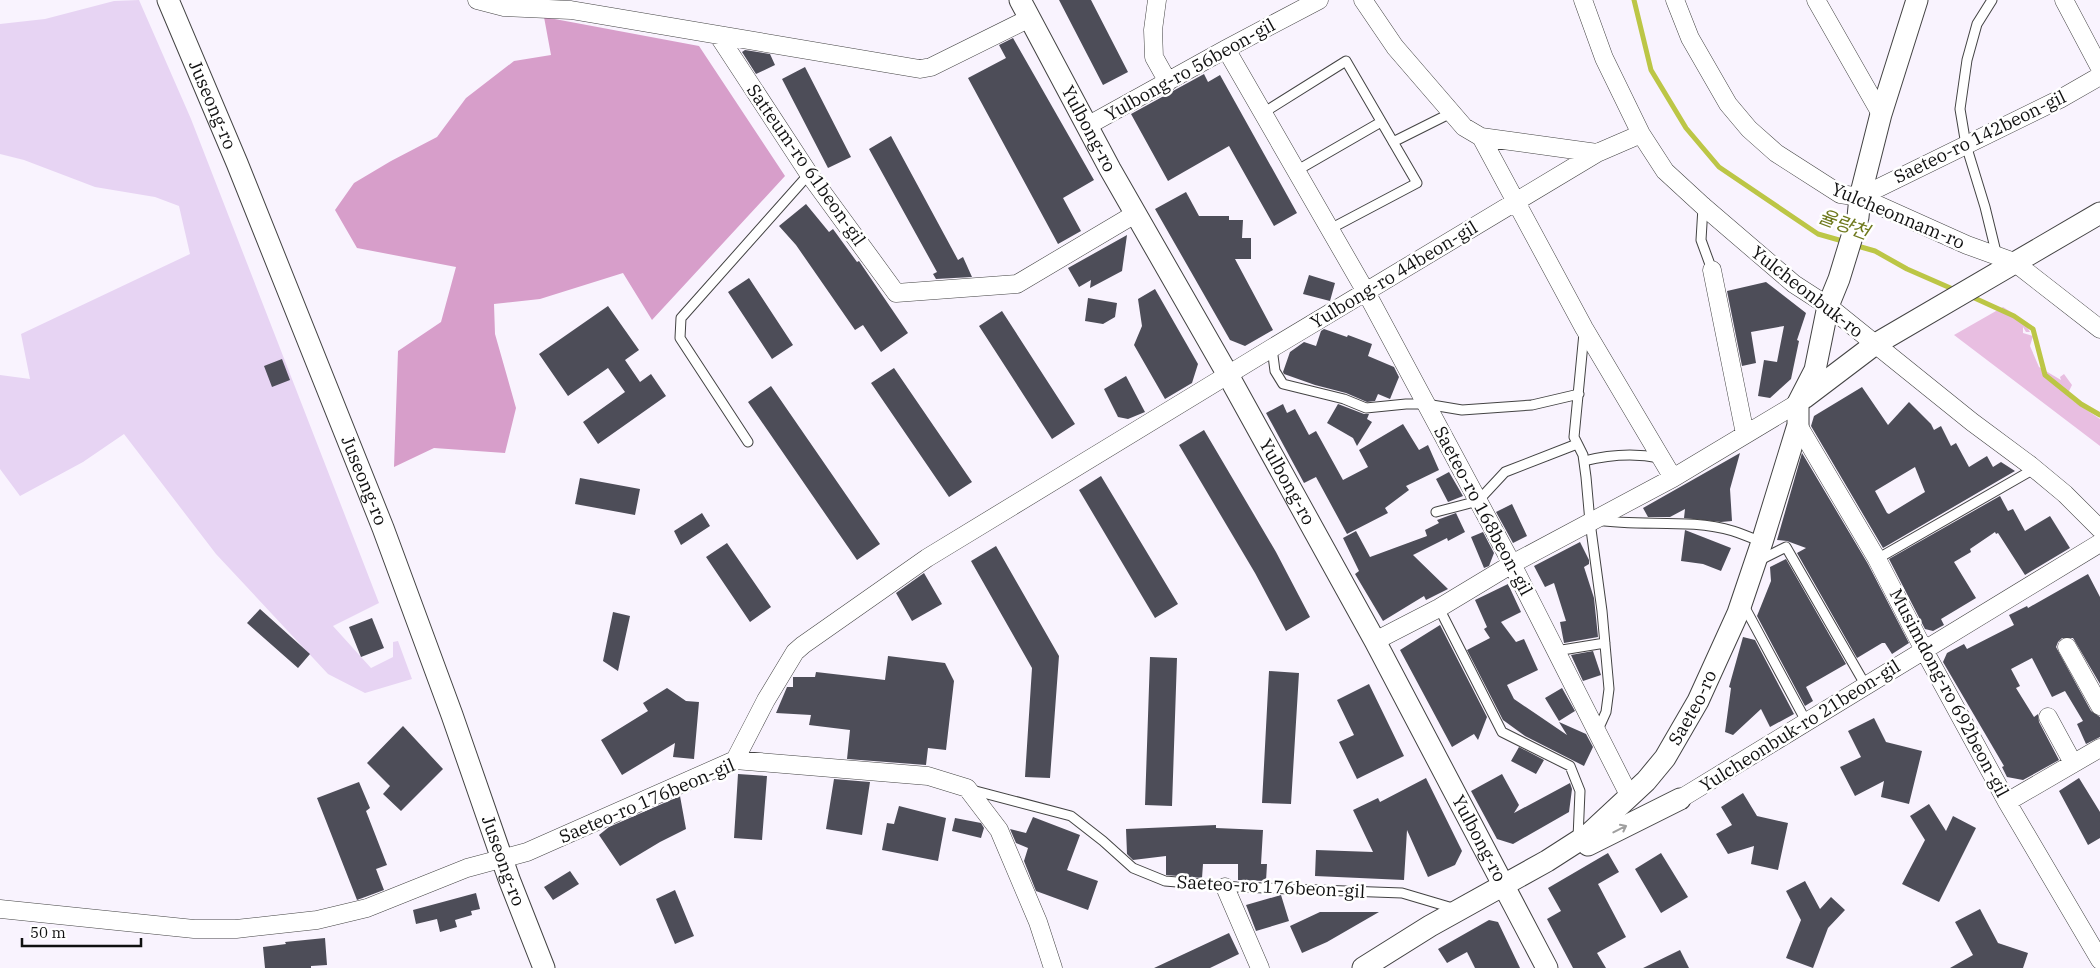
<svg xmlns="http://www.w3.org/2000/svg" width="2100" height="968" font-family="'IBM Plex Serif','Noto Sans KR',serif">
	<rect width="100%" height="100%" fill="#f9f3fe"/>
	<path fill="#e7d4f3" d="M139,0L191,119L379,603L333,626L371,668L393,657V642L398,641L412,679L365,693L328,674L216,554L124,434L83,462L20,496L0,469V375L30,379L21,334L190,254L179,206L155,197L95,187L24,160L0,154V24L45,19L114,1Z"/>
	<path fill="#e8bee1" d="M2003,307C2015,315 2023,318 2030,332H2026L2023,327V333L2033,336L2030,346L2039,367L2061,380L2060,377L2064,374L2072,385L2067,395L2072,400L2100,419V446L1954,335Z"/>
	<path fill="#d79eca" d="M544,17L699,46L785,176L652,320L623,273L540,299L494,304L495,334L516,408L505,453L434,448L394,467L398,351L441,322L456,267L357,248L335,210L354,183L391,161L437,137L466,98L514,61L551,55Z"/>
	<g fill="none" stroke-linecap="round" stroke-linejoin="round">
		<path stroke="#bcc646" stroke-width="5" d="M1634,0L1651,70L1686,128L1719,167L1818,234L1846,242
			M1854,245L1875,251L1907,269L1955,290
			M1970,296L2014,316L2033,329L2045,375L2081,404L2100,415"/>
	</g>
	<path fill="#4d4d58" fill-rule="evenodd" d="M1059,0H1091L1128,72L1103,85Z
		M1013,38L1094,180L1063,198L1081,231L1058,244L968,78L1006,58L999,45Z
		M745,50L770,54L775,65L756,74L742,52Z
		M805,67L851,157L828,168L782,79Z
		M1204,74L1208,82L1220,75L1297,213L1274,226L1229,146L1168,181L1131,114Z
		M891,136L958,260L963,257L972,277L936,279L933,274L937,272L869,149Z
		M1186,192L1199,216H1229V220H1243L1242,238H1251V259H1235L1273,330L1245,346L1230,340L1155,209Z
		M806,204L829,232L833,229L857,262L859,261L908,333L881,352L863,325L855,330L796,245L779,226Z
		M1127,235L1122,271L1090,288L1091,280L1079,287L1068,268Z
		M1309,275L1335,283L1330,301L1303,294Z
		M749,278L793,345L772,359L728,292Z
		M1766,282L1806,313L1797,340L1799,341L1791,379L1770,398L1758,396L1764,360L1777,362L1784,326L1751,332L1756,363L1742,366L1727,291Z
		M1155,289L1198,364L1192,383L1165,399L1134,345L1142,326L1138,299Z
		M1088,298L1117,303L1115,317L1103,324L1085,321Z
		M608,306L639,350L625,360L640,382L651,374L666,396L598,444L583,422L625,392L608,368L568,396L539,354Z
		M1002,311L1075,424L1052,439L979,326Z
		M1324,329L1347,337L1348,335L1372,344L1368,356L1394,367L1399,377L1390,399L1378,394L1375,401L1367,402L1346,393L1315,385L1284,374L1283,372L1290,352L1304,342L1316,346L1321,331Z
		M282,359L290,380L272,387L264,366Z
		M894,368L972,482L949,497L871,383Z
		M1126,376L1145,412L1128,419L1118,417L1104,389Z
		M771,386L880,544L857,560L748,402Z
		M1862,387L1888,425L1909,402L1931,424L1934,430L1941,426L1951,446L1956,443L1969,467L1987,456L1993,467L2001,462L2015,471L1883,548L1811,426L1814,416ZM1915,467L1925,492L1889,514L1887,513L1875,491Z
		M1283,404L1287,413L1295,409L1309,435L1316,431L1343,480L1368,467L1359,450L1403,424L1419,450L1428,445L1439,470L1406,486L1409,490L1385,508L1388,513L1347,534L1316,477L1304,483L1266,413Z
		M1338,404L1364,414H1369L1367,419L1372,422L1357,446L1353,438L1327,423Z
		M1204,430L1276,552L1310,617L1286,631L1255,573L1179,445Z
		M1740,453L1730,489L1732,521L1721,522L1684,518L1685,509L1670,517H1648L1643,508Z
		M1802,453L1868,564L1909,643L1892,654L1885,643H1882L1857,658L1797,553L1806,548L1787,541L1777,540Z
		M1449,472L1463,496L1448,502L1436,479Z
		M1101,476L1178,604L1155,618L1079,490Z
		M580,478L640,489L635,515L575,504Z
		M2000,496L2008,511L2013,509L2025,531L2050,516L2070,548L2025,575L1998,533L1996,534L1995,532L1970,549L1971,552L1954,562L1976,598L1941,619L1944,625L1933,631L1925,629L1889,559Z
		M1512,504L1527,536L1513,543L1496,512Z
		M702,513L710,526L681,545L674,531Z
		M1456,513L1465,532L1448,541L1447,538L1413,555L1448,589L1426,600L1424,596L1383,621L1355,574L1359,571L1343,538L1356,531L1370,557L1427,536L1425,530L1439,523L1437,520Z
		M1685,530L1731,548L1721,571L1703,564L1681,561Z
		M1483,532L1494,553L1489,566L1484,568L1471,537Z
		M1580,542L1589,560V564L1584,567L1594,598L1598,637L1564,643L1560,622L1566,621L1554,583L1545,587L1534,566Z
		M727,543L771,607L750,622L706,557Z
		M996,546L1059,656L1050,778L1025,777L1032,668L971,561Z
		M1786,559L1846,664L1806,687L1813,701L1805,706L1757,616L1771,581L1770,567Z
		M924,573L942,604L912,621L896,593Z
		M2088,574L2100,597V684L2073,638H2062L2058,642L2056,647L2091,711L2100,717V737L2086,744L2077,724L2083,721L2065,691L2052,697L2032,658L2011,669L2020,686L2016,688L2034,717L2038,714L2039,722L2059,760L2023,780L2007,777L2002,767L2004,766L1943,662L1947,653L1964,644L1967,649L2014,625L2009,615L2027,606L2028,608Z
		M1508,584L1521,612L1501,622L1516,642L1524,639L1538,670L1507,685L1514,699L1567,735L1559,722L1586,734L1593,747L1584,766L1525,736L1503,720L1467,650L1490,638L1484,629L1487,627L1475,600Z
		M260,609L310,654L298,668L247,623Z
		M613,612L630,616L618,671L603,661Z
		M372,618L384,648L361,657L349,627Z
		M1440,625L1487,717L1478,740L1474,734L1452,747L1400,650Z
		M1743,637L1755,640L1794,714L1770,727L1761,709L1733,735L1725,732L1731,688L1729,687Z
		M1593,651L1601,675L1583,681L1571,655Z
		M888,656L945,663L954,681L946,750L928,748L926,765L847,759L850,730L809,725L811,715L776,713L787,687H793V677H815L816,672L885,680Z
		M1150,657L1177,658L1172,806L1145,805Z
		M1269,671L1299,673L1291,804L1262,803Z
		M1369,684L1404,756L1357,779L1339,742L1354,735L1337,700Z
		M667,688L686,701L699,702L694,759L673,757L675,743L622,775L601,740L648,711L643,703Z
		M1562,688L1575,711L1559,721L1545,698Z
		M1874,718L1886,742L1922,751L1909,804L1881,797L1884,781L1855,796L1840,767L1861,757L1848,731Z
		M403,726L443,769L401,811L383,794L390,786L367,763Z
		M1519,747L1544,760L1536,774L1511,761Z
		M738,774L767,776L762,840L734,838Z
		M1502,774L1519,805L1514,813L1570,783L1572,789L1569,812L1513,844L1497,839L1471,791Z
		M1426,778L1462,851L1455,865L1428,877L1407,830L1404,880L1315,876L1316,850L1373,852L1353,810L1378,798L1380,802Z
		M2079,778L2100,812V838L2088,845L2059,791Z
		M834,779L870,782L862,835L826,829Z
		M359,782L370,808L366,811L387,865L376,869L384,890L357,900L317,798Z
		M1743,793L1757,816L1788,823L1778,870L1751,864L1754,846L1728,854L1716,834L1732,825L1721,807Z
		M680,796L686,829L660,842L620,866L599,835L609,827Z
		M1929,804L1946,831L1953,816L1976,828L1939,902L1902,884L1925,840L1910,816Z
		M899,806L946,818L938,861L882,850L887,823L894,824Z
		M1033,817L1080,835L1067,870L1098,881L1088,910L1036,891L1024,861L1028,848L1016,843L1010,829L1026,833Z
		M955,818L981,823L984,828L981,838L952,831Z
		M1216,825V828L1263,830L1261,864H1267L1266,881L1238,880V864H1203L1202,878L1166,875V856L1133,860L1127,854L1126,829Z
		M1608,853L1619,872L1598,884L1626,937L1597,953L1606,968H1573L1547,919L1561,911L1548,888Z
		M1661,853L1688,897L1661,913L1635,869Z
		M570,871L579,884L553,900L544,887Z
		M1805,881L1820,909L1831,897L1845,910L1828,928L1813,968L1786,958L1801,920L1786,891Z
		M675,890L694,936L675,944L656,899Z
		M476,893L480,909L471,911L472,915L455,920L457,927L440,932L437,919L416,924L413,910Z
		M1281,895L1289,921L1256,931L1246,905Z
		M1980,909L1998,943L2028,953L2023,968H1950L1973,955L1955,922Z
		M1320,912H1379L1327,942L1302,953L1290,926Z
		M1489,920L1498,922L1520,968H1475L1467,952L1447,963L1438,949Z
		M1229,933L1239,954L1210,968H1154Z
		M325,938L327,965L311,966V968H265L263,947L286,944L285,942Z
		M1680,950L1689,968H1643Z"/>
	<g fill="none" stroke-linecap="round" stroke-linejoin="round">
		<defs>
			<path id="service" d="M1992,0L1977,24L1967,60L1960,109L1966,145L1985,207L1997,256
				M1263,113L1346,61L1417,183L1330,229
				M1393,142L1451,113
				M1296,171L1381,122
				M1703,207L1701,240L1712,270
				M1584,333L1574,437L1583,455L1586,477L1590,522L1602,611L1609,689L1606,712L1597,732
				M1272,348L1275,371L1283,384L1344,399L1366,408L1406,404H1426L1462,410L1532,405L1579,394
				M748,442L680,338L681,318L809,174
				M1584,461C1608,455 1635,453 1660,458
				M1436,512L1478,501L1505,472L1577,444
				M1597,520C1642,527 1689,518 1733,531C1742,534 1752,538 1762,542
				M1877,559L2034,469
				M1758,561L1786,547L1866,686
				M1743,604L1807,723
				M1439,608L1502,732L1570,766L1580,791L1578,838
				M1556,651L1605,643
				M972,790L1071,816L1103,841L1133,868L1165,881L1237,887L1402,893L1456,909"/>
			<path id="minor" d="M477,0L504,7L571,10L920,69L931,67L1030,18
				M1157,0L1153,30L1154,57L1168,82
				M1363,0L1395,47L1464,127L1481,137L1584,328L1673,478
				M1583,0L1604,58L1641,134L1665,171L1703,206L1794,284L1828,306L1972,422L2030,465L2065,494L2100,529
				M1675,0L1690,38L1728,104L1749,129L1776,153L1840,194L1860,197L1967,245L2014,262L2100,329
				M1816,0L1881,114
				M2064,0L2100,68
				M718,35L809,174L896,293L1017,284L1135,214
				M1226,49L1366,292L1512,564L1630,797
				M1087,126L1226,49L1319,0
				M1481,137L1597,153
				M1860,197L2060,99L2100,76
				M1712,270L1745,434
				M1798,425L1877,559L1924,650L2007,802L2100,960
				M1375,641L1439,608L1512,564L1673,478L1798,403
				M2067,647L2100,706
				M2048,717L2073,763
				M735,760L766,700L795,652L803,645L927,558L1272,348L1597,153L1641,134
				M1680,799L2100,543
				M2007,802L2100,748
				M1225,887L1260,968
				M0,909L194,929H236L317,920L367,908L467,868L527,852L735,760L928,776L967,788L999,830L1038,922L1053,968"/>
			<g id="tertiary">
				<path id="s1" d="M168,0L237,163L383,528L452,715L509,879L544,968"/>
				<path id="s2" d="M1020,0L1110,169L1228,375L1375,641L1547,968"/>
				<path d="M1804,398L1874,345L2100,213"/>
				<path d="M1588,845L1680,799"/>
				<path id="s3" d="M1363,968L1430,926L1547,861L1589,834L1646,781L1665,758L1698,701L1738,613L1762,542L1798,425V403L1815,370L1828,306L1839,279L1858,217L1860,197L1881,114L1917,0"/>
			</g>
		</defs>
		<use href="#service" stroke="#434343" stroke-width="11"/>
		<use href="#minor" stroke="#434343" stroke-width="19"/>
		<use href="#tertiary" stroke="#434343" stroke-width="23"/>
		<use href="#service" stroke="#fff" stroke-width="9"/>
		<use href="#minor" stroke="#fff" stroke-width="18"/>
		<use href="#tertiary" stroke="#fff" stroke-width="21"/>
	</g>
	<defs><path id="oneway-shaft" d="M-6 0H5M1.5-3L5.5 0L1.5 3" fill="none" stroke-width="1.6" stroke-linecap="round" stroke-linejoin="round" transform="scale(1.25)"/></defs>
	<use stroke="#9f9f9f" href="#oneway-shaft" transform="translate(1620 829) rotate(-27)"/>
	<g text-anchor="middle" stroke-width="5" stroke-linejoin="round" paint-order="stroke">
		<g font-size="18" fill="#101010" stroke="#fff">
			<text transform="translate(1190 70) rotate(-29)" y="6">Yulbong-ro 56beon-gil</text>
			<text dy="6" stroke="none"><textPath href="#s1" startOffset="114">Juseong-ro</textPath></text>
			<text dy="6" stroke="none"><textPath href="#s2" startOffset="146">Yulbong-ro</textPath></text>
			<text transform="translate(1980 137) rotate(-26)" y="6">Saeteo-ro 142beon-gil</text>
			<text transform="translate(806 165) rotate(55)" y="6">Satteum-ro 61beon-gil</text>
			<text transform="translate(1898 216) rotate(23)" y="6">Yulcheonnam-ro</text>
			<text transform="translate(1394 275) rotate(-31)" y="6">Yulbong-ro 44beon-gil</text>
			<text transform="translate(1807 292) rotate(38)" y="6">Yulcheonbuk-ro</text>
			<text dy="6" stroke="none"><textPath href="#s1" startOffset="519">Juseong-ro</textPath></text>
			<text dy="6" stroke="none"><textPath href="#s2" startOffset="551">Yulbong-ro</textPath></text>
			<text transform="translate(1483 511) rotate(62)" y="6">Saeteo-ro 168beon-gil</text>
			<text transform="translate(1949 693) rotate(62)" y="6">Musimdong-ro 692beon-gil</text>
			<text dy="6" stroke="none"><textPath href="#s3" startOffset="428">Saeteo-ro</textPath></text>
			<text transform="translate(1800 726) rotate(-32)" y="6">Yulcheonbuk-ro 21beon-gil</text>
			<text transform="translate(647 801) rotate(-23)" y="6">Saeteo-ro 176beon-gil</text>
			<text dy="6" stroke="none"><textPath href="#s2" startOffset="956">Yulbong-ro</textPath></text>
			<text dy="6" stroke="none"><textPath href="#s1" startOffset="924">Juseong-ro</textPath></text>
			<text transform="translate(1271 887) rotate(3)" y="6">Saeteo-ro 176beon-gil</text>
		</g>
		<g font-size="19" font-style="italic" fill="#6e781c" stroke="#fff">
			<text transform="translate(1844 224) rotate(20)" y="7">율량천</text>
		</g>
	</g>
	<path d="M22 938v8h119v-8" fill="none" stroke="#101010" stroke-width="2.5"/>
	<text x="30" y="938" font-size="15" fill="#101010" stroke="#ffffff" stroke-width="4" paint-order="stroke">50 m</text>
</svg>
